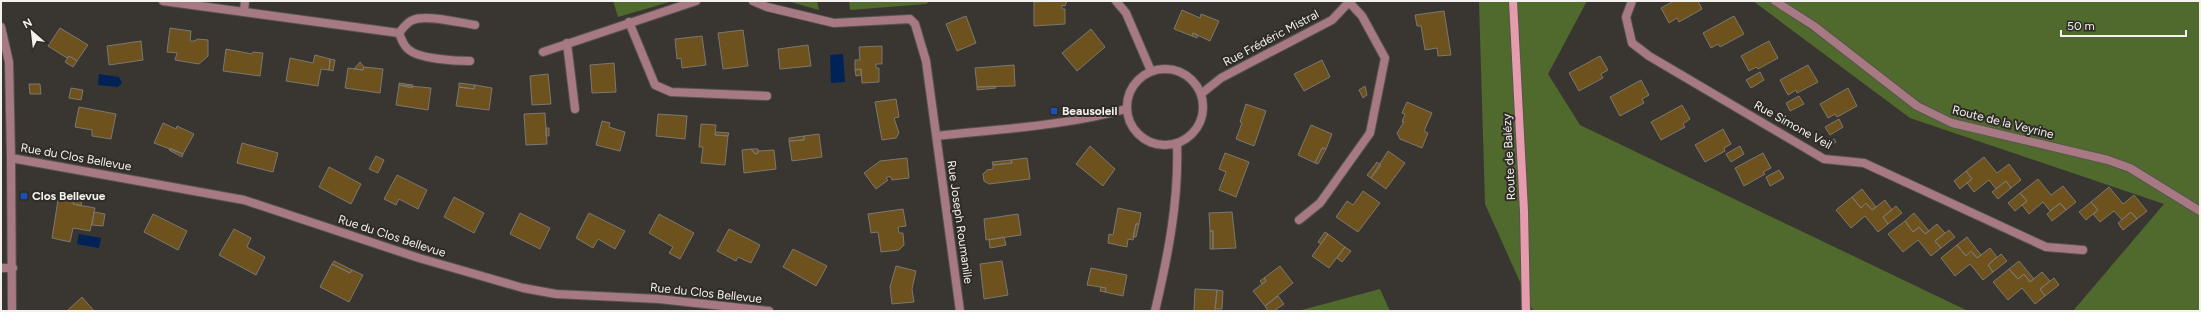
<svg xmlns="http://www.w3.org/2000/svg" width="2201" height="312" font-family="Figtree,sans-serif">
	<rect width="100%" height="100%" fill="#393631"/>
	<path fill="#506a2e" d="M613,1H673L618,17Z
		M787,1H817L819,10Z
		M849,1H930L926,4L850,10Z
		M1479,1H1587L1548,74L1580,125L1968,311H1533L1485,204Z
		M1753,1H2200V311H2073L2164,204L1910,118Z
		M1380,289L1390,311H1298Z"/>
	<path fill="#002357" d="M843,54L845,82L831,83L830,55Z
		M99,74L119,77L122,83L118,87L98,85Z
		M79,234L101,238L99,248L77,244Z"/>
	<path fill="#6e521e" stroke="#7b7771" d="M1067,1L1065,6L1062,5V9H1065V24L1034,26V2Z
		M1674,1H1698L1702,9L1679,22L1677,18L1669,23L1661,8Z
		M1182,10L1200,18L1201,14L1219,21L1210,41L1193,33L1192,36L1174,29Z
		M1444,11L1451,55L1438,56L1437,48L1425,50L1421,26H1417L1415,15Z
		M966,16L976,43L957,51L946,24Z
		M1734,16L1744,34L1720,47L1718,44L1711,48L1703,33Z
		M60,28L88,45L77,61L69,56L67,58L48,46Z
		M170,28L191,31L190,41H194L198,39L208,40V56L199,64L175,60L177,53L167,52Z
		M1091,29L1105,47L1077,71L1062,53Z
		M743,30L748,66L723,69L718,33Z
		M1193,33L1198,36L1197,38L1192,36Z
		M702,36L706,65L682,68L681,58L677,59L675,39Z
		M141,41L143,60L109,65L107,46Z
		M1769,41L1778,58L1758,69L1756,67L1749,71L1741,56Z
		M808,45L811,66L780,69L778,49Z
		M882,46V64H876V68H879V82L862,83L861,69L855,70V60H860L859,47Z
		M226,49L252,54L253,52L263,53L260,76L223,71Z
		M315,55L330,59L329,70L321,69L318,86L286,81L290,58L313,63Z
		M69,56L77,61L73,67L65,62Z
		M1600,56L1608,70L1601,74L1603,78L1579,91L1569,73Z
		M330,59L335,60L333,71L329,70Z
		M1322,60L1330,77L1304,91L1294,74Z
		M360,62L364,67L363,70L354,69Z
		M614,63L616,92L592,93L590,65Z
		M1014,65L1015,86L977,87L975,68Z
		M1808,65L1818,82L1797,93L1796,90L1788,95L1780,80Z
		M364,67L383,69L380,93L345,88L348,68L363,70Z
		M861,69V75L856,76L855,70Z
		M1760,72L1764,80L1751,88L1746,80Z
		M548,74L551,104L532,105L530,76Z
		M1641,80L1649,95L1642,99L1644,103L1620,116L1610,97Z
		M399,83L413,85L412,88L399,85Z
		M459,83L475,85L474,89L459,87Z
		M29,84H40L41,94H30Z
		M399,85L431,88L428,110L396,105Z
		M475,85L492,88L489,110L456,106L459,87L474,89Z
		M995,86L996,88L977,90V87Z
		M1365,86L1367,95L1363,98L1359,90Z
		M71,88L83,90L81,100L69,98Z
		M1848,88L1857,106L1837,117L1835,114L1828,118L1820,104Z
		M1799,96L1804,104L1790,111L1786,103Z
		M896,99L899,117L894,118L899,133L896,138L882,140L875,102Z
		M1407,102L1432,113L1424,131L1428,133L1422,148L1400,139L1397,133L1404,122H1402L1405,114L1402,113Z
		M1246,104L1266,111L1254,146L1236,139L1242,123L1240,122Z
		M1682,105L1690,119L1683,124L1685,127L1661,140L1651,122Z
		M79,107L116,114L111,139L92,136V130L75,127Z
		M545,113L547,144L526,145L524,114Z
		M658,114L687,116L685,139L656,136Z
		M1839,119L1843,127L1830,135L1825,127Z
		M602,121L610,123L609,127L625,132L620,151L596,145Z
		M163,123L176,129L177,126L194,134L183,154L154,143Z
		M701,124L716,125L715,135L728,136L725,165L701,163L703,147H699Z
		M1311,125L1332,134L1326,149L1322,148L1315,163L1298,155Z
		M546,128H549V136H546Z
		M1723,129L1731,144L1724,148L1725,151L1705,162L1695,145Z
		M716,132L729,133L728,136L715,135Z
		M819,134L822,157L792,161L789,141L804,140V136Z
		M804,136V140L789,141V138Z
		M1834,139L1836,142L1830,145L1828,142Z
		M242,143L278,153L273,172L237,163Z
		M1090,146L1115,169L1103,186L1076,164Z
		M1740,146L1744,154L1731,162L1726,154Z
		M170,148L183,154L182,157L169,150Z
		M1322,148L1326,149L1318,164L1315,163Z
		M751,149H758V153L755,154Z
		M751,149L755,154L758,153V151L774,150L776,169L744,173L742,150Z
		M1388,151L1405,163L1386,189L1371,178Z
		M1225,153L1249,162L1236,197L1219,190L1226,172L1219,169Z
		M1763,153L1771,168L1763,172L1765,174L1744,186L1735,168Z
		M376,156L384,160L378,173L369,169Z
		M1984,157L1997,173L2009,164L2021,180L2011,188L2006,181L1996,189L1989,180L1974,192L1967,183L1972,179L1966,171Z
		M907,158L909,178L892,180L890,176L886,178L888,180L876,189L864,173L880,161Z
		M1027,158L1030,179L989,184L984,181L983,174L987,170L993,169V165L1012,163L1011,160Z
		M1011,160L1012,163L993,165L992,162Z
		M1377,162L1381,165L1371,178L1367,175Z
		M329,167L361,184L351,204L319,187Z
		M1779,170L1784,178L1770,186L1766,177Z
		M1966,171L1972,179L1960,189L1954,181Z
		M397,175L427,190L418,209L399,199L396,205L384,199Z
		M2038,179L2051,195L2063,186L2076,202L2066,210L2060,203L2050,211L2043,202L2029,214L2022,205L2027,201L2020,193Z
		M2006,181L2011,188L1998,199L1992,192Z
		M2109,187L2123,204L2134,195L2147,211L2137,219L2131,212L2122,220L2114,211L2100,222L2093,214L2098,210L2091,202Z
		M1862,189L1876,207L1872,210L1866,203L1861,208L1852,197Z
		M1363,191L1380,203L1358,232L1336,217L1347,201L1353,205Z
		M2020,193L2027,201L2015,211L2008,203Z
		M59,194L75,197L73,204L95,208L90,231L73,228L70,242L52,238Z
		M75,197L82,198L81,206L73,204Z
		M454,197L484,213L474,233L444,217Z
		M1852,197L1861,208L1866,203L1872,210L1885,200L1892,210L1883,217L1888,224L1878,232L1865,216L1851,228L1836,210Z
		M2091,202L2098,210L2086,220L2079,212Z
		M2060,203L2066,210L2052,221L2047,214Z
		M1896,206L1902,213L1888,224L1883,217Z
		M1118,208L1141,213L1139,224H1136L1133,240L1128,239L1127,247L1108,243L1109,234L1113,235Z
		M903,209L906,226L898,227L899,233H903L904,245L899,250L881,252L878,232L871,233L868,214Z
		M94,212L105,214L103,226L92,225Z
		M1232,212L1236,248L1213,249V231H1210L1209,213Z
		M2131,212L2137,219L2123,230L2118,223Z
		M520,213L550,228L540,249L510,234Z
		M589,213L625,231L615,249L598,239L593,248L576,238Z
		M1914,213L1929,231L1925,234L1919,227L1913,232L1905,221Z
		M153,214L187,231L178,250L144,232Z
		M659,214L694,233L680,259L669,253L673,247L649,233Z
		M1018,214L1021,235L986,240L984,219Z
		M1905,221L1913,232L1919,227L1925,234L1937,224L1945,233L1935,241L1941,248L1931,256L1918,240L1903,252L1888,234Z
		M1136,224H1139L1136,237H1133Z
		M234,229L251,238L247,247L265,257L256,275L219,255Z
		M729,229L760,245L751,263L738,257L736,261L717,251Z
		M1949,230L1955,237L1941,248L1935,241Z
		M1210,231H1213V249H1210Z
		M1325,232L1328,234L1321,244L1318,242Z
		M1328,234L1345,247L1329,268L1312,256Z
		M1004,237L1006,245L990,248L989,240Z
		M1967,237L1981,255L1977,258L1971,251L1966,256L1957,245Z
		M1957,245L1966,256L1971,251L1977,258L1990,248L1997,257L1988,265L1993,272L1983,280L1970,264L1955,276L1941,258Z
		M1345,247L1351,251L1342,262L1337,258Z
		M793,249L827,266L816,286L783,267Z
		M2001,254L2007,261L1993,272L1988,265Z
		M334,261L352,270L350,273L332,264Z
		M1002,261L1008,295L984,299L980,264Z
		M2019,261L2034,279L2030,282L2024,274L2018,279L2009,269Z
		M332,264L350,273L352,270L363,275L349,302L320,287Z
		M896,266L916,271L912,289L914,302L892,304L890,287Z
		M1280,266L1293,283L1265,306L1253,291L1266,281L1264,278Z
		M1091,268L1127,275L1123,296L1105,292L1106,288L1087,285Z
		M2009,269L2018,279L2024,274L2030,282L2042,272L2050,281L2040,289L2045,296L2035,304L2022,288L2008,300L1993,282Z
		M1264,278L1266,281L1262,284L1260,281Z
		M2054,278L2059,285L2045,296L2040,289Z
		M1101,287L1106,288L1105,292L1100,291Z
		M1195,289L1217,290L1215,311H1194Z
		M1217,290L1223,291L1222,309H1215Z
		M1278,296L1284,304L1274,311H1268L1265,306Z
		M82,297L94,311H67Z"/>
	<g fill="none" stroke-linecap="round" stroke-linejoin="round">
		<defs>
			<path id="minor" d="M163,1L399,33C401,38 403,45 408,49C418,59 456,61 470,61
				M753,1L767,7L834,23L910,19L915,24L926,61L960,311
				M1116,1L1126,13L1151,71
				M1632,1L1626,17L1632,43L1649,56L1824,159L1864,163L2046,247L2083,250
				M1775,1L1814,26L1917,106L1952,123L2108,160L2130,168L2200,211
				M244,11L245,1
				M629,22L655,85L671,92L767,96
				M1,27L9,62L11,158L12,311
				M399,33C403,28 407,22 413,20C426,14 460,23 475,25
				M567,43L575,109
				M543,52L696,1
				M1127 107a38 38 0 1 1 76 0a38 38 0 1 1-76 0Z
				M1201,94L1221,78L1332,20L1350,1
				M937,136C999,129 1065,126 1126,109
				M11,158L244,200L419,258L523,288L556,294L659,299L769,311
				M1299,220L1320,203L1370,133L1385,58L1362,16L1349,2
				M1,268H13
				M1155,311C1168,256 1179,200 1177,144"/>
			<path id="secondary" d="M1513,1L1524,211L1526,311"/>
		</defs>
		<use href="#minor" stroke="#57544f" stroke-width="10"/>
		<use href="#secondary" stroke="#57544f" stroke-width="10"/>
		<use href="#minor" stroke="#a67983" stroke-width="8"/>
		<use href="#secondary" stroke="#e59dad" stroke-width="8"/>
	</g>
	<g fill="#1a4fb4" stroke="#2f2c27" stroke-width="1.5">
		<rect x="1050" y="107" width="8" height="8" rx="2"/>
		<rect x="20" y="192" width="8" height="8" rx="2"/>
	</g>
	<g text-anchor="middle" stroke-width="4" stroke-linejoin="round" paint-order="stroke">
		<g font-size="12" fill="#f4f2ee" stroke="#2f2c27">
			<text transform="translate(1271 38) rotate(-28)" y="4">Rue Frédéric Mistral</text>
			<text transform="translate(2003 122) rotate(14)" y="4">Route de la Veyrine</text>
			<text transform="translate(1793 125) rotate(29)" y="4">Rue Simone Veil</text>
			<text transform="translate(76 157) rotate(10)" y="4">Rue du Clos Bellevue</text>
			<text transform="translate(1509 157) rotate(-93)" y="4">Route de Balézy</text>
			<text transform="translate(960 222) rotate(82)" y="4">Rue Joseph Roumanille</text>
			<text transform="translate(392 236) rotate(18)" y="4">Rue du Clos Bellevue</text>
			<text transform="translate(706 293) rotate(6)" y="4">Rue du Clos Bellevue</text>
		</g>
		<g font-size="12" font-weight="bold" fill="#f4f2ee" stroke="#2f2c27" text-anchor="start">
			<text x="1062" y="115">Beausoleil</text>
			<text x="32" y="200">Clos Bellevue</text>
		</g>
	</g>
	<rect width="2201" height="312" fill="none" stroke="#f4f2ee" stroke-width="4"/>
	<g transform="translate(32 32) rotate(332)" stroke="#2f2c27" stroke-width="3" paint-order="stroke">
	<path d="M0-3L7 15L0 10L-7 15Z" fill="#f4f2ee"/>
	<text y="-6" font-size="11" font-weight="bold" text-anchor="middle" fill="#f4f2ee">N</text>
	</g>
	<path d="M2061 30v6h125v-6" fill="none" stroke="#f4f2ee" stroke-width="2"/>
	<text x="2067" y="30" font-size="12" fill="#f4f2ee" stroke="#2f2c27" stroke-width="3" paint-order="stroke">50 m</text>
</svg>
